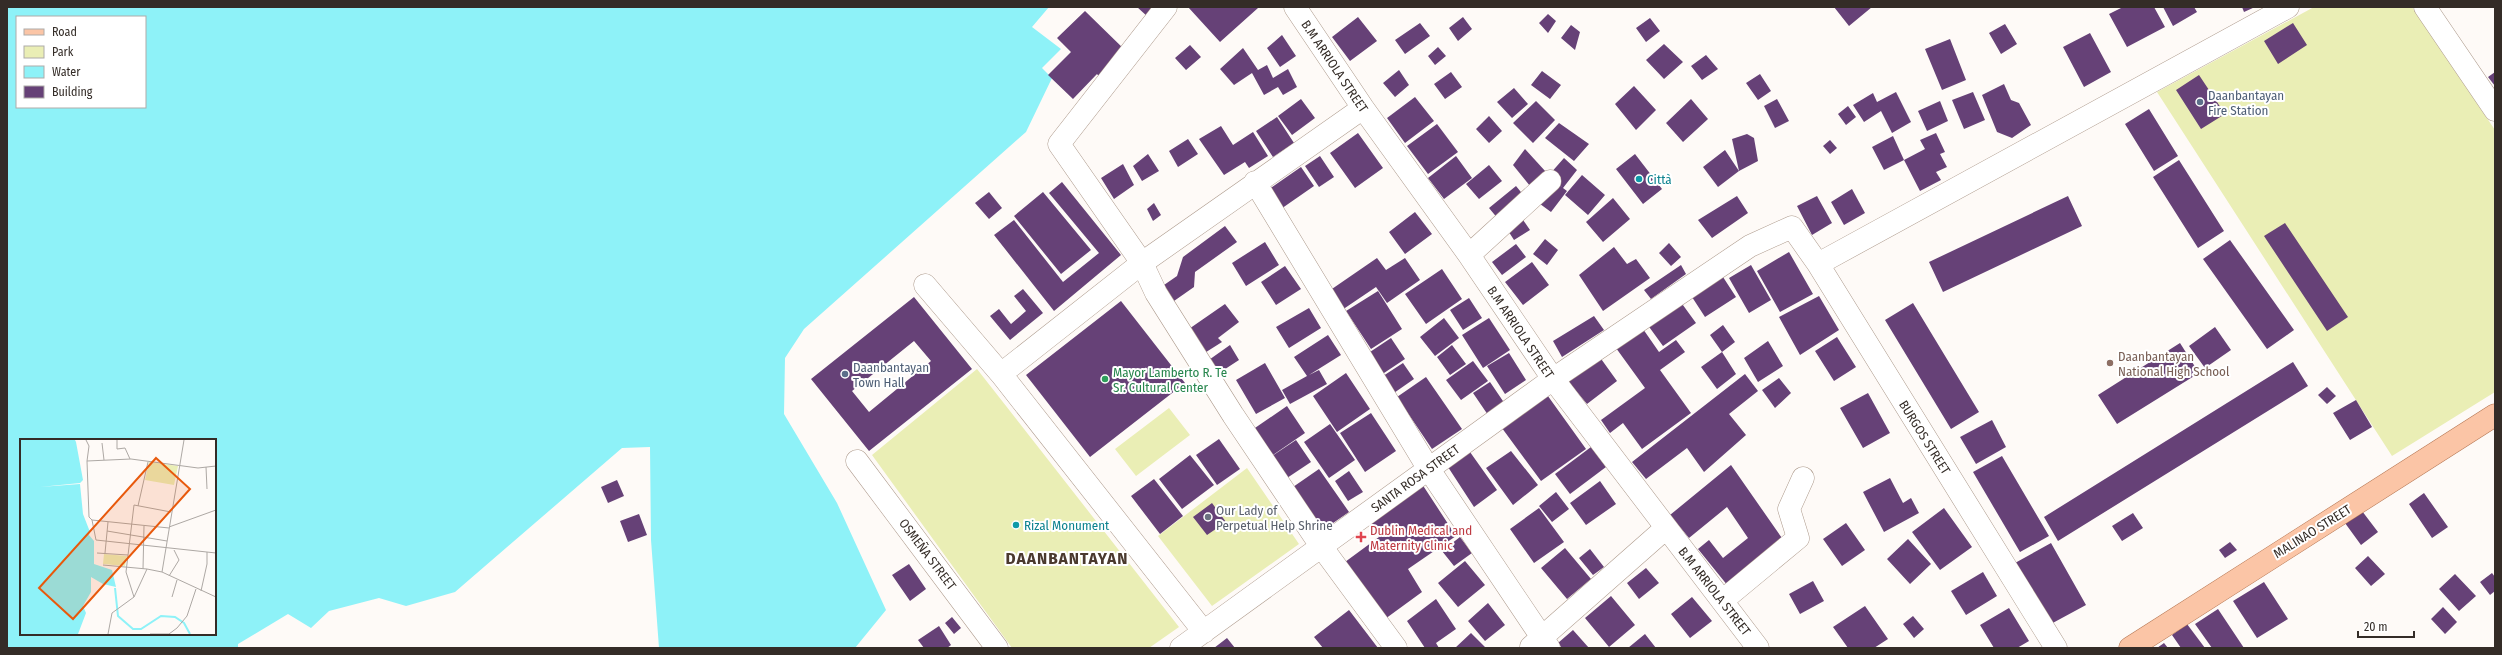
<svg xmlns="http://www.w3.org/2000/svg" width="2502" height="655" font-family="'Fira Sans Condensed',sans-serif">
	<rect width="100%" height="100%" fill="#fefaf7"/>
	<path fill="#eaeeb5" d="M2314,7H2412L2495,130V392L2392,456L2157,92Z
		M977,369L1179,627L1149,648H1012L872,455Z
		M1169,408L1190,435L1136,476L1115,449Z
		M1247,468L1299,544L1212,606L1158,536Z"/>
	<path fill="#8ef2f8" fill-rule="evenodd" d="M7,7H1049L1032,27L1061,49L1042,68L1052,78L1026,132L804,329L785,358L784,414L837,503L886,610L855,648H659L651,540L650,447L622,448L455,592L406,606L379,598L329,611L311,628L288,614L238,644V648H7ZM17,17H145V107H17ZM21,440H215V634H21Z"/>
	<path fill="#664177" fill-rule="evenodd" d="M1137,7H1158L1148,17Z
		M1188,7H1257L1258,8L1220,42Z
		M1834,7H1872L1849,26Z
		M2123,7H2154L2165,27L2127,47L2109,14Z
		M2163,7H2194L2197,12L2173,26Z
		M2242,7H2255L2244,12Z
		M1085,11L1127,52L1101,79L1097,74L1073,99L1048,75L1071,52L1057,38Z
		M1548,14L1556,21L1548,33L1539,23Z
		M1358,17L1377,41L1350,61L1332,37Z
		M1463,17L1472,29L1458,41L1449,28Z
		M1650,18L1660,31L1646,42L1636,28Z
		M1420,23L1430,36L1405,54L1395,40Z
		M2293,23L2307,45L2278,64L2264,41Z
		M2005,24L2017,44L2001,54L1989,33Z
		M1571,25L1580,32L1575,50L1561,38Z
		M2090,33L2111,72L2084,87L2063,47Z
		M1282,35L1296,56L1280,67L1267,48Z
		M1950,39L1966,80L1942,90L1925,49Z
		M1664,44L1683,62L1664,79L1646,60Z
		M1190,45L1201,57L1186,70L1175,58Z
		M1438,47L1446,56L1435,65L1428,56Z
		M1243,48L1258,70L1267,65L1273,78L1288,69L1297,87L1283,95L1278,87L1264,95L1252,73L1234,85L1220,69Z
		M1706,55L1718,69L1702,80L1691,66Z
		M1399,70L1409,85L1395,97L1383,83Z
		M1542,71L1561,85L1550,99L1531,85Z
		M1451,72L1462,87L1445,99L1434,84Z
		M2495,72V86L2488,77Z
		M1760,74L1771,91L1758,100L1746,83Z
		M2199,75L2225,114L2201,129L2176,90Z
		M2004,84L2011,100L2019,103L2031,125L2012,138L1997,132L1982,95Z
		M1634,86L1656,110L1636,130L1615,104Z
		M1514,88L1528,104L1512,118L1497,102Z
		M1896,92L1911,122L1892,133L1881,111L1864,122L1853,105L1873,93L1877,102Z
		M1973,92L1985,120L1964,129L1952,100Z
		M1415,97L1434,121L1405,143L1387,118Z
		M1301,99L1315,118L1292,135L1278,116Z
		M1691,99L1708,119L1683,142L1666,123Z
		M1777,99L1789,121L1775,128L1764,106Z
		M1536,101L1555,120L1533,143L1513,123Z
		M1940,101L1948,121L1927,131L1918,111Z
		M1848,106L1856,117L1846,125L1838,114Z
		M2149,109L2178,156L2154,171L2125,124Z
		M1489,116L1502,131L1489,143L1476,129Z
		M1277,117L1294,143L1273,157L1256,131Z
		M1559,123L1589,144L1574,161L1545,138Z
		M1437,124L1458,152L1428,174L1407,146Z
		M1221,126L1233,145L1253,132L1268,156L1249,168L1245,162L1224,175L1199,139Z
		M1358,133L1383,168L1355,188L1330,153Z
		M1936,133L1945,152L1940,154L1947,167L1936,172L1941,180L1920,191L1904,160L1925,149L1920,140Z
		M1747,134L1754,138L1758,161L1739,171L1732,139Z
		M1893,136L1904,160L1884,170L1872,147Z
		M1188,139L1198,154L1178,167L1169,151Z
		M1830,140L1837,148L1830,154L1823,146Z
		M1525,149L1546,172L1530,186L1513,165Z
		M1725,150L1739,171L1718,187L1703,167Z
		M1148,154L1159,171L1142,181L1133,166Z
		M1635,154L1662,189L1643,204L1616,169Z
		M1320,156L1334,177L1319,187L1305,166Z
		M1456,156L1472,178L1444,199L1428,178Z
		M1564,158L1577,170L1563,188L1567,191L1551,212L1536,201L1552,180L1562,187L1549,175Z
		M2179,160L2224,231L2198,248L2153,177Z
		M1123,164L1134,185L1114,199L1101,178Z
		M1489,165L1502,181L1479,199L1466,184Z
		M1301,167L1314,186L1278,211L1265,192Z
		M1582,175L1605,195L1588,215L1565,195Z
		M1062,182L1121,255L1054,311L994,235L1014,220L1063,282L1099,253L1049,193Z
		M1516,186L1525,197L1499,220L1489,208Z
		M1852,189L1865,213L1844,225L1831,202Z
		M989,192L1002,208L989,219L975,203Z
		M1043,192L1091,250L1061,274L1014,216Z
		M1737,196L1748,213L1712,238L1698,220Z
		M1817,196L1832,223L1812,235L1797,206Z
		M2068,196L2082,226L1943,292L1929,262Z
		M1613,198L1630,219L1603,242L1586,222Z
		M1154,203L1161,215L1153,221L1147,209Z
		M1415,212L1432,234L1405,254L1389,232Z
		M1521,217L1530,230L1514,240L1505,226Z
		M2285,223L2348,317L2327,331L2264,236Z
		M1225,226L1237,242L1195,272L1194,287L1174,301L1164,285L1177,276L1183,257Z
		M1545,239L1558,250L1547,265L1533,254Z
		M2230,240L2294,330L2267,349L2203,259Z
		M1265,242L1279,265L1246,286L1232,263Z
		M1669,243L1681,257L1671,266L1659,253Z
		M1516,244L1526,257L1502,275L1492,262Z
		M1614,247L1627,264L1636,259L1650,278L1603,311L1579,275Z
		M1789,252L1813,294L1780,312L1757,271Z
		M1377,258L1386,270L1405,258L1420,280L1387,303L1376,287L1342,310L1329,291Z
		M1532,262L1549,285L1523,305L1505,282Z
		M1681,265L1686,274L1651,299L1644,290Z
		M1751,265L1771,300L1749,313L1729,278Z
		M1285,266L1301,289L1276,305L1261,282Z
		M1442,269L1462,299L1426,324L1405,294Z
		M1723,277L1736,297L1705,317L1692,297Z
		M1023,289L1043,313L1010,340L990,316L999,309L1011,324L1026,311L1014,296Z
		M1378,291L1402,329L1371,349L1346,311Z
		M1819,296L1839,330L1800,355L1779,317Z
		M914,297L972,369L869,451L811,379ZM914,341L931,361L869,412L852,391Z
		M1469,298L1482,318L1463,330L1450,310Z
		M1121,301L1185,383L1090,457L1026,375Z
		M1680,301L1696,323L1663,346L1647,324Z
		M1913,303L1979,412L1951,429L1885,320Z
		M1225,304L1239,322L1218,338L1222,342L1203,354L1186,331Z
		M1309,308L1321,328L1289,348L1276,327Z
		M1594,316L1604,330L1562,357L1553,341Z
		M1444,318L1459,338L1435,356L1420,337Z
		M1489,318L1510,350L1483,368L1462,335Z
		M1723,325L1735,342L1722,352L1736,374L1717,389L1701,367L1722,352L1710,335Z
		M2215,327L2231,350L2205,368L2189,346Z
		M1643,329L1659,352L1676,340L1685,352L1660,370L1691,413L1642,449L1623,423L1610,433L1601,420L1645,388L1616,348Z
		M1328,335L1341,355L1309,375L1319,370L1327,384L1290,404L1282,390L1307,376L1294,357Z
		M1837,337L1856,367L1834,381L1815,351Z
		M1391,338L1405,359L1381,375L1367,354Z
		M1768,341L1783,366L1758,382L1744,358Z
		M2180,343L2199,373L2117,424L2098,395Z
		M1230,345L1239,360L1216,375L1206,362Z
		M1452,345L1466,364L1450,375L1437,357Z
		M1509,353L1526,380L1505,394L1487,366Z
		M1599,356L1617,381L1587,404L1567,380Z
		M1473,361L1488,381L1461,400L1446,380Z
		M2293,362L2308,386L2058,541L2044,517Z
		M1265,363L1285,398L1256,414L1236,380Z
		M1403,363L1414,379L1391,395L1380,378Z
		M1346,373L1370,409L1337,432L1313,396Z
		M1745,374L1758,391L1729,414L1746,435L1704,472L1687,448L1646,479L1632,462Z
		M1426,377L1462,429L1432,449L1397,397Z
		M1779,378L1791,393L1775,408L1762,390Z
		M1490,382L1505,404L1488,415L1473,393Z
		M2327,387L2336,396L2327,404L2318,395Z
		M1545,392L1586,449L1541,481L1499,424Z
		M1868,393L1890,433L1863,448L1840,408Z
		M2356,400L2372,427L2350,440L2333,413Z
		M1287,406L1305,433L1270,457L1252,430Z
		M1371,413L1396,451L1365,472L1340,433Z
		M1992,420L2006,447L1976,464L1960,437Z
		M1330,424L1355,460L1329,478L1304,442Z
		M1219,439L1240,469L1217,485L1196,455Z
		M1296,440L1311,462L1287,478L1272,456Z
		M1591,447L1606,467L1570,494L1555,474Z
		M1511,451L1538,485L1513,505L1486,468Z
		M1470,452L1497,490L1474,507L1448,467Z
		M1190,455L1214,485L1182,509L1159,479Z
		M2002,456L2049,536L2020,552L1973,472Z
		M1731,465L1784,541L1728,586L1698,549L1709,540L1723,558L1748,538L1727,507L1689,538L1670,515Z
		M1319,469L1349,512L1323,530L1293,487Z
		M1349,471L1363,492L1348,501L1335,481Z
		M1890,478L1903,503L1911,498L1919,513L1884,532L1863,492Z
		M1154,479L1183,516L1160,534L1131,496Z
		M617,480L624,496L608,503L601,487Z
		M1600,481L1616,504L1586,525L1570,503Z
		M1422,484L1456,536L1408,569L1422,592L1385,619L1345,562L1379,537L1370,521Z
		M1556,492L1569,509L1552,522L1539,506Z
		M2424,493L2448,527L2432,538L2409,504Z
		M1212,503L1226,522L1207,535L1193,517Z
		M1539,508L1564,542L1534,563L1510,529Z
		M1944,508L1972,547L1940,570L1912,532Z
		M2362,511L2378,532L2361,545L2345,523Z
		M2133,513L2143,528L2122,541L2112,526Z
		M639,514L647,535L628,542L620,521Z
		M1846,523L1865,550L1842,566L1823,539Z
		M1460,537L1472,553L1454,566L1442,551Z
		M1908,539L1931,564L1910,584L1887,559Z
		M2230,542L2237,550L2225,558L2219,550Z
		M2051,543L2086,605L2049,625L2015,563Z
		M1565,548L1591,579L1567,599L1541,568Z
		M1590,549L1604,567L1593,575L1579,558Z
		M2368,556L2385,574L2371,586L2355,568Z
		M1465,561L1485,585L1458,607L1438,583Z
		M909,564L926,589L910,601L892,575Z
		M1646,568L1659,583L1639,599L1627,583Z
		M1983,572L1997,596L1966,615L1951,591Z
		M2492,573L2495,577V591L2490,595L2480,582Z
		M2455,574L2476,596L2459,611L2439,589Z
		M1813,581L1824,601L1800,614L1789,594Z
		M2264,582L2288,619L2257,638L2233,601Z
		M1611,596L1635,625L1609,647L1585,618Z
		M1692,597L1712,621L1690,638L1671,614Z
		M1436,599L1456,629L1436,643L1439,648H1425L1407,621Z
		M1488,603L1505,625L1485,641L1468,621Z
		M1865,606L1888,639L1874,648H1848L1833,627Z
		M2443,607L2457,622L2445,634L2431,619Z
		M2009,608L2029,641L2017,648H1994L1980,625Z
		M2218,609L2244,648H2212L2195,624Z
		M1349,610L1378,648H1323L1314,637Z
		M1913,616L1924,629L1914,638L1903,624Z
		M952,617L961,628L954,634L945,623Z
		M2187,624L2205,648H2181L2172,635Z
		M939,626L951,645L947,648H924L918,640Z
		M1573,630L1589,648H1562L1558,643Z
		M1471,633L1486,648H1455Z
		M1645,634L1656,648H1628Z
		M1227,638L1235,648H1214Z
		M2164,643L2168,648H2157Z"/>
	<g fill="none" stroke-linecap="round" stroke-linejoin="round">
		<defs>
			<path id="minor" d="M1166,7L1059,144L1142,263L1156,293L1233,415L1321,546L1396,648
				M1295,7L1363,108L1469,255L1553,379L1758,648
				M2425,7L2495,110
				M1255,182L1428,468L1549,648
				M1469,255L1550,181
				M1818,264L2288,7
				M925,285L1001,374L1204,632
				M1001,374L1142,263L1363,108
				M857,461L997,648
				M1722,601L1798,538L1789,509L1803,478
				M1531,647L1666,528
				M1181,648L1553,379L1750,246L1792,227L1818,264L2056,648"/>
			<path id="major" d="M2130,648L2495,415"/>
		</defs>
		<use href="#minor" stroke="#ad9a8c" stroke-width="23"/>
		<use href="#major" stroke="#b47653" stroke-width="23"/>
		<use href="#minor" stroke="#fff" stroke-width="22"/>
		<use href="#major" stroke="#fbc5a6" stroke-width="22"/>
	</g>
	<g fill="#5c6f8a" stroke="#fff" stroke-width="1.5">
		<circle cx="2200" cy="102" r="4"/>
		<circle cx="845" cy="374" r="4"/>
	</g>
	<g fill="#0f9aa8" stroke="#fff" stroke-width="1.5">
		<circle cx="1639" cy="179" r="4"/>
		<circle cx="1016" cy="525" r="4"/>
	</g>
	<circle fill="#8d6e63" stroke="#fff" stroke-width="1.5" cx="2110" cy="363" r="4"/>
	<circle fill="#2e9e5b" stroke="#fff" stroke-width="1.5" cx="1105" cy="379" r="4"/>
	<circle fill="#6b7280" stroke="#fff" stroke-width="1.5" cx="1208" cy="517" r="4"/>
	<path fill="#e0444e" stroke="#fff" stroke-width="1.5" d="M1359 531h4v4h4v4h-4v4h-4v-4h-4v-4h4z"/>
	<g text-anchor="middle" stroke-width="4" stroke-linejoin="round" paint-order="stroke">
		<g font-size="13" fill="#342c27" stroke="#fff">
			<text transform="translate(1335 66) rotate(56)" y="5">B.M ARRIOLA STREET</text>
			<text transform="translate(1521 332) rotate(56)" y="5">B.M ARRIOLA STREET</text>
			<text transform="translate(1925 437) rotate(58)" y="5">BURGOS STREET</text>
			<text transform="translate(1415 478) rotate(-36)" y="5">SANTA ROSA STREET</text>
			<text transform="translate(2312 531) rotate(-32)" y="5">MALINAO STREET</text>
			<text transform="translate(928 554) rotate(53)" y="5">OSMEÑA STREET</text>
			<text transform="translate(1715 591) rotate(52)" y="5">B.M ARRIOLA STREET</text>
		</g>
		<g font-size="13" fill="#4e5e75" stroke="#fff" text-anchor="start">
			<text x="2208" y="100">Daanbantayan<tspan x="2208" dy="15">Fire Station</tspan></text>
			<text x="853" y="372">Daanbantayan<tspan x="853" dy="15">Town Hall</tspan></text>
		</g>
		<g font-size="13" fill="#0d838f" stroke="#fff" text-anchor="start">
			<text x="1647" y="184">Città</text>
			<text x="1024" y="530">Rizal Monument</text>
		</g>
		<g font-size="13" fill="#785e54" stroke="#fff" text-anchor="start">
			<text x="2118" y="361">Daanbantayan<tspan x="2118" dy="15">National High School</tspan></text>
		</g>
		<g font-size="13" fill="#27864d" stroke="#fff" text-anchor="start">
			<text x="1113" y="377">Mayor Lamberto R. Te<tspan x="1113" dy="15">Sr. Cultural Center</tspan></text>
		</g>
		<g font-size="13" fill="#5b616d" stroke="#fff" text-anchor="start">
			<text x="1216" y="515">Our Lady of<tspan x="1216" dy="15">Perpetual Help Shrine</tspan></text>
		</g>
		<g font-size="13" fill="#be3a42" stroke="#fff" text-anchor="start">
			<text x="1370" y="535">Dublin Medical and<tspan x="1370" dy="15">Maternity Clinic</tspan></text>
		</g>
		<g font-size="17" font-weight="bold" letter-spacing="1" fill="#4a392e" stroke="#fff">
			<text x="1067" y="564">DAANBANTAYAN</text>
		</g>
	</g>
	<g transform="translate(20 439)">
		<rect width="196" height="196" fill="#fefaf7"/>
		<path d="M129,23L158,27L154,46L125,41ZM84,115L107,117L105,127L83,125Z" fill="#eaeeb5"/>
		<path d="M0,1H55L56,3L63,41L60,44L20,48L60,45L63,75L70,93L69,96L74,102V125L92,131L96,148L83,145L71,138V153L63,167L66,174L58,195H0Z" fill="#8ef2f8"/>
		<path fill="none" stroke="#8ef2f8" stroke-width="2" d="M0,39L20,47M95,149L98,177L113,190H121L141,177L155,178L164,184L170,195"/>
		<path fill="none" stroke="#ada8a4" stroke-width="1" d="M66,1L69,7L67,22L111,20L178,29L196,27M97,1V10L105,9L110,20M82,4L84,21M67,22L69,78L72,81L76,101L196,114M186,28L187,50M118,67L128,23M72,81L149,89M149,88L196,71M87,92L147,102M77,114L108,116M85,114L88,83M83,126L127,130M123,130L124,87M142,133L164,1M149,137L159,121L154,111M181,152L187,125V113M114,158L106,133L114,66L151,73M152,158L157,141M88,195L92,174L114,158L127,130L142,133L196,158M130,195H149L157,189L167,177L176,150"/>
		<path fill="#e8590c" fill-opacity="0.15" stroke="#e8590c" stroke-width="2" d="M136,19L170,50L53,180L19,149Z"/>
		<rect width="196" height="196" fill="none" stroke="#342c27" stroke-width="2"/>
	</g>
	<rect width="2502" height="655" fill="none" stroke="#342c27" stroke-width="16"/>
	<rect x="16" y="16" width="130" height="92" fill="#ffffff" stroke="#aeaba9"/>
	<rect x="24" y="29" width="20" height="6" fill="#fbc5a6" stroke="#aeaba9"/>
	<text x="52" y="36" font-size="12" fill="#342c27">Road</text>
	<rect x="24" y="46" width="20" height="12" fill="#eaeeb5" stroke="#aeaba9"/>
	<text x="52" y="56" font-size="12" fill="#342c27">Park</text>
	<rect x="24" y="66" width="20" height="12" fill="#8ef2f8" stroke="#aeaba9"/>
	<text x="52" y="76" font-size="12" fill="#342c27">Water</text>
	<rect x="24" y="86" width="20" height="12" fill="#664177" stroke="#aeaba9"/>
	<text x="52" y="96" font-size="12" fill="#342c27">Building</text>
	<path d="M2358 631v6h56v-6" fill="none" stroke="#342c27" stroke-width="2"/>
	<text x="2364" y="631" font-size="12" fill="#342c27" stroke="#ffffff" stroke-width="3" paint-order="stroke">20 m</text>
</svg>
